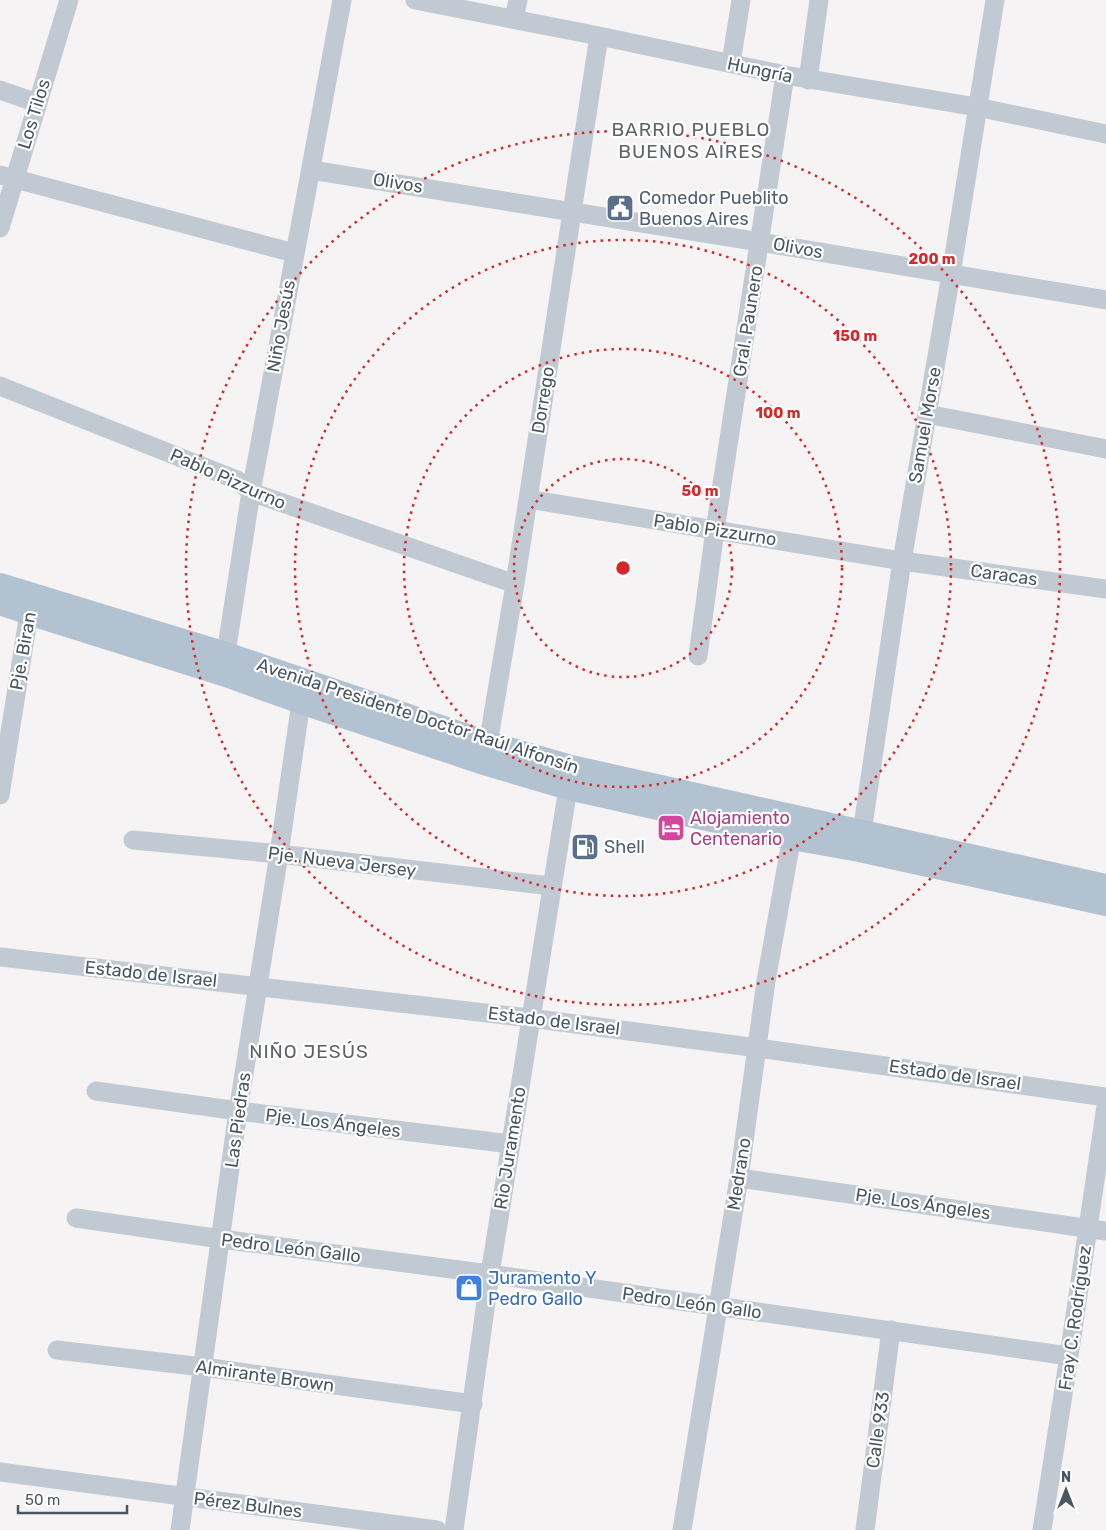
<svg xmlns="http://www.w3.org/2000/svg" width="1106" height="1530" font-family="Rubik,sans-serif">
	<rect width="100%" height="100%" fill="#f5f3f3"/>
	<g fill="none" stroke-linecap="round" stroke-linejoin="round">
		<path stroke="#c1cad2" stroke-width="19" d="M415,0L599,36L785,75L977,107L1106,134
			M514,19L518,0
			M731,63L741,0
			M808,80L819,0
			M0,90L37,103
			M311,170L760,242L1106,300
			M0,175L294,253
			M0,228L69,0
			M0,386L237,480L251,492L515,584
			M927,414L1106,449
			M528,499L902,561L1106,589
			M698,656L715,530L785,75
			M224,666L251,492L342,0
			M486,756L515,584L599,36
			M0,795L29,613L33,599
			M133,840L279,854L551,886
			M860,846L902,561L951,274L995,0
			M0,957L530,1018L758,1048L1106,1097
			M96,1091L238,1111L511,1144
			M739,1178L1106,1231
			M76,1218L221,1239L490,1274L1069,1356
			M57,1350L203,1367L473,1404
			M0,1472L437,1530
			M180,1530L238,1111L279,854L301,702L305,690
			M454,1530L490,1274L570,776
			M682,1530L739,1178L766,981L794,825
			M865,1530L891,1330
			M1042,1530L1069,1356L1106,1106"/>
		<path stroke="#b3c2d1" stroke-width="24" d="M0,585L226,654L488,743L571,767L1106,886
			M0,603L29,613L223,674L301,702L484,763L568,788L792,838L859,850L1106,904"/>
	</g>
	<g fill="none" stroke="#d62828" stroke-width="2.5" stroke-dasharray="2.5 5">
		<circle cx="623" cy="568" r="109"/>
		<circle cx="623" cy="568" r="219"/>
		<circle cx="623" cy="568" r="328"/>
		<circle cx="623" cy="568" r="437"/>
	</g>
	<defs>
		<symbol id="civic-square" viewBox="-11 -11 22 22"><rect x="-9" y="-9" width="18" height="18" rx="4" fill="#5c6f8a" stroke="#fff"/><path d="M-.6-6.5H3V-4.5H.6V-3L4-1V1h2V6H-6V1h2V-1L-.6-3ZM-1.2 2.5V6h2.4V2.5Z" fill="#fff"/></symbol>
		<symbol id="hotel-square" viewBox="-11 -11 22 22"><rect x="-9" y="-9" width="18" height="18" rx="4" fill="#d1479c" stroke="#fff"/><path d="M-6-4.5h1.5V1H6V5H4.5V3h-9V5H-6ZM-4 0a1.8 1.8 0 1 1 3.6 0ZM.5 0V-2.5h3Q6-2.5 6 0Z" fill="#fff"/></symbol>
		<symbol id="fuel-square" viewBox="-11 -11 22 22"><rect x="-9" y="-9" width="18" height="18" rx="4" fill="#5c6f8a" stroke="#fff"/><path d="M-5.5-6h7V0h2V4h1.3V-2.5L3-4.5l.8-.8L6-3V5H2.5V1h-1V6h-7ZM-4.2-4.7v3.2H.2V-4.7Z" fill="#fff"/></symbol>
		<symbol id="shop-square" viewBox="-11 -11 22 22"><rect x="-9" y="-9" width="18" height="18" rx="4" fill="#3f7fe0" stroke="#fff"/><path d="M-5-2.5h2.3a2.7 3.5 0 0 1 5.4 0H5L5.5 6h-11ZM-1.5-2.5h3a1.5 2.3 0 0 0-3 0Z" fill="#fff"/></symbol>
	</defs>
	<g fill-rule="evenodd">
		<use href="#civic-square" x="604" y="192" width="32" height="32"/>
		<use href="#hotel-square" x="655" y="812" width="32" height="32"/>
		<use href="#fuel-square" x="569" y="831" width="32" height="32"/>
		<use href="#shop-square" x="453" y="1272" width="32" height="32"/>
	</g>
	<g text-anchor="middle" stroke-width="4.5" stroke-linejoin="round" paint-order="stroke">
		<g font-size="18" fill="#4a5661" stroke="#fff">
			<text transform="translate(760 70) rotate(12)" y="6">Hungría</text>
			<text transform="translate(34 114) rotate(-73)" y="6">Los Tilos</text>
			<text transform="translate(398 183) rotate(9)" y="6">Olivos</text>
			<text transform="translate(798 248) rotate(10)" y="6">Olivos</text>
			<text transform="translate(748 321) rotate(-81)" y="6">Gral. Paunero</text>
			<text transform="translate(281 326) rotate(-80)" y="6">Niño Jesús</text>
			<text transform="translate(543 400) rotate(-81)" y="6">Dorrego</text>
			<text transform="translate(925 425) rotate(-80)" y="6">Samuel Morse</text>
			<text transform="translate(228 479) rotate(24)" y="6">Pablo Pizzurno</text>
			<text transform="translate(715 530) rotate(9)" y="6">Pablo Pizzurno</text>
			<text transform="translate(1004 575) rotate(8)" y="6">Caracas</text>
			<text transform="translate(23 651) rotate(-80)" y="6">Pje. Biran</text>
			<text transform="translate(418 716) rotate(18)" y="6">Avenida Presidente Doctor Raúl Alfonsín</text>
			<text transform="translate(342 862) rotate(7)" y="6">Pje. Nueva Jersey</text>
			<text transform="translate(151 974) rotate(6)" y="6">Estado de Israel</text>
			<text transform="translate(554 1021) rotate(7)" y="6">Estado de Israel</text>
			<text transform="translate(955 1075) rotate(8)" y="6">Estado de Israel</text>
			<text transform="translate(238 1120) rotate(-82)" y="6">Las Piedras</text>
			<text transform="translate(333 1123) rotate(7)" y="6">Pje. Los Ángeles</text>
			<text transform="translate(510 1148) rotate(-81)" y="6">Rio Juramento</text>
			<text transform="translate(739 1174) rotate(-81)" y="6">Medrano</text>
			<text transform="translate(923 1204) rotate(8)" y="6">Pje. Los Ángeles</text>
			<text transform="translate(291 1248) rotate(7)" y="6">Pedro León Gallo</text>
			<text transform="translate(692 1303) rotate(8)" y="6">Pedro León Gallo</text>
			<text transform="translate(1075 1318) rotate(-82)" y="6">Fray C. Rodríguez</text>
			<text transform="translate(265 1376) rotate(8)" y="6">Almirante Brown</text>
			<text transform="translate(878 1430) rotate(-82)" y="6">Calle 933</text>
			<text transform="translate(248 1505) rotate(7)" y="6">Pérez Bulnes</text>
		</g>
		<g font-size="18" fill="#4e5e75" stroke="#fff" text-anchor="start">
			<text x="639" y="204">Comedor Pueblito<tspan x="639" dy="21">Buenos Aires</tspan></text>
			<text x="604" y="853">Shell</text>
		</g>
		<g font-size="18" fill="#b23c85" stroke="#fff" text-anchor="start">
			<text x="690" y="824">Alojamiento<tspan x="690" dy="21">Centenario</tspan></text>
		</g>
		<g font-size="18" fill="#366cbe" stroke="#fff" text-anchor="start">
			<text x="488" y="1284">Juramento Y<tspan x="488" dy="21">Pedro Gallo</tspan></text>
		</g>
		<g font-size="19" letter-spacing="1" fill="#5f6368" stroke="#fff">
			<text x="691" y="136">BARRIO PUEBLO<tspan x="691" dy="22">BUENOS AIRES</tspan></text>
			<text x="309" y="1058">NIÑO JESÚS</text>
		</g>
	</g>
	<circle cx="623" cy="568" r="8" fill="#d62828" stroke="#fff" stroke-width="2.5"/>
	<g font-size="15" text-anchor="middle" font-weight="bold" fill="#d62828" stroke="#fff" stroke-width="4.5" stroke-linejoin="round" paint-order="stroke">
		<text x="932" y="264">200 m</text>
		<text x="855" y="341">150 m</text>
		<text x="778" y="418">100 m</text>
		<text x="700" y="496">50 m</text>
	</g>
	<g transform="translate(1066 1490)" stroke="#ffffff" stroke-width="4" paint-order="stroke">
	<path d="M0-4L9 19L0 12L-9 19Z" fill="#4a5661"/>
	<text y="-8" font-size="14" font-weight="bold" text-anchor="middle" fill="#4a5661">N</text>
	</g>
	<path d="M18 1505v8h109v-8" fill="none" stroke="#4a5661" stroke-width="2.5"/>
	<text x="25" y="1505" font-size="15" fill="#4a5661" stroke="#ffffff" stroke-width="4" paint-order="stroke">50 m</text>
</svg>
